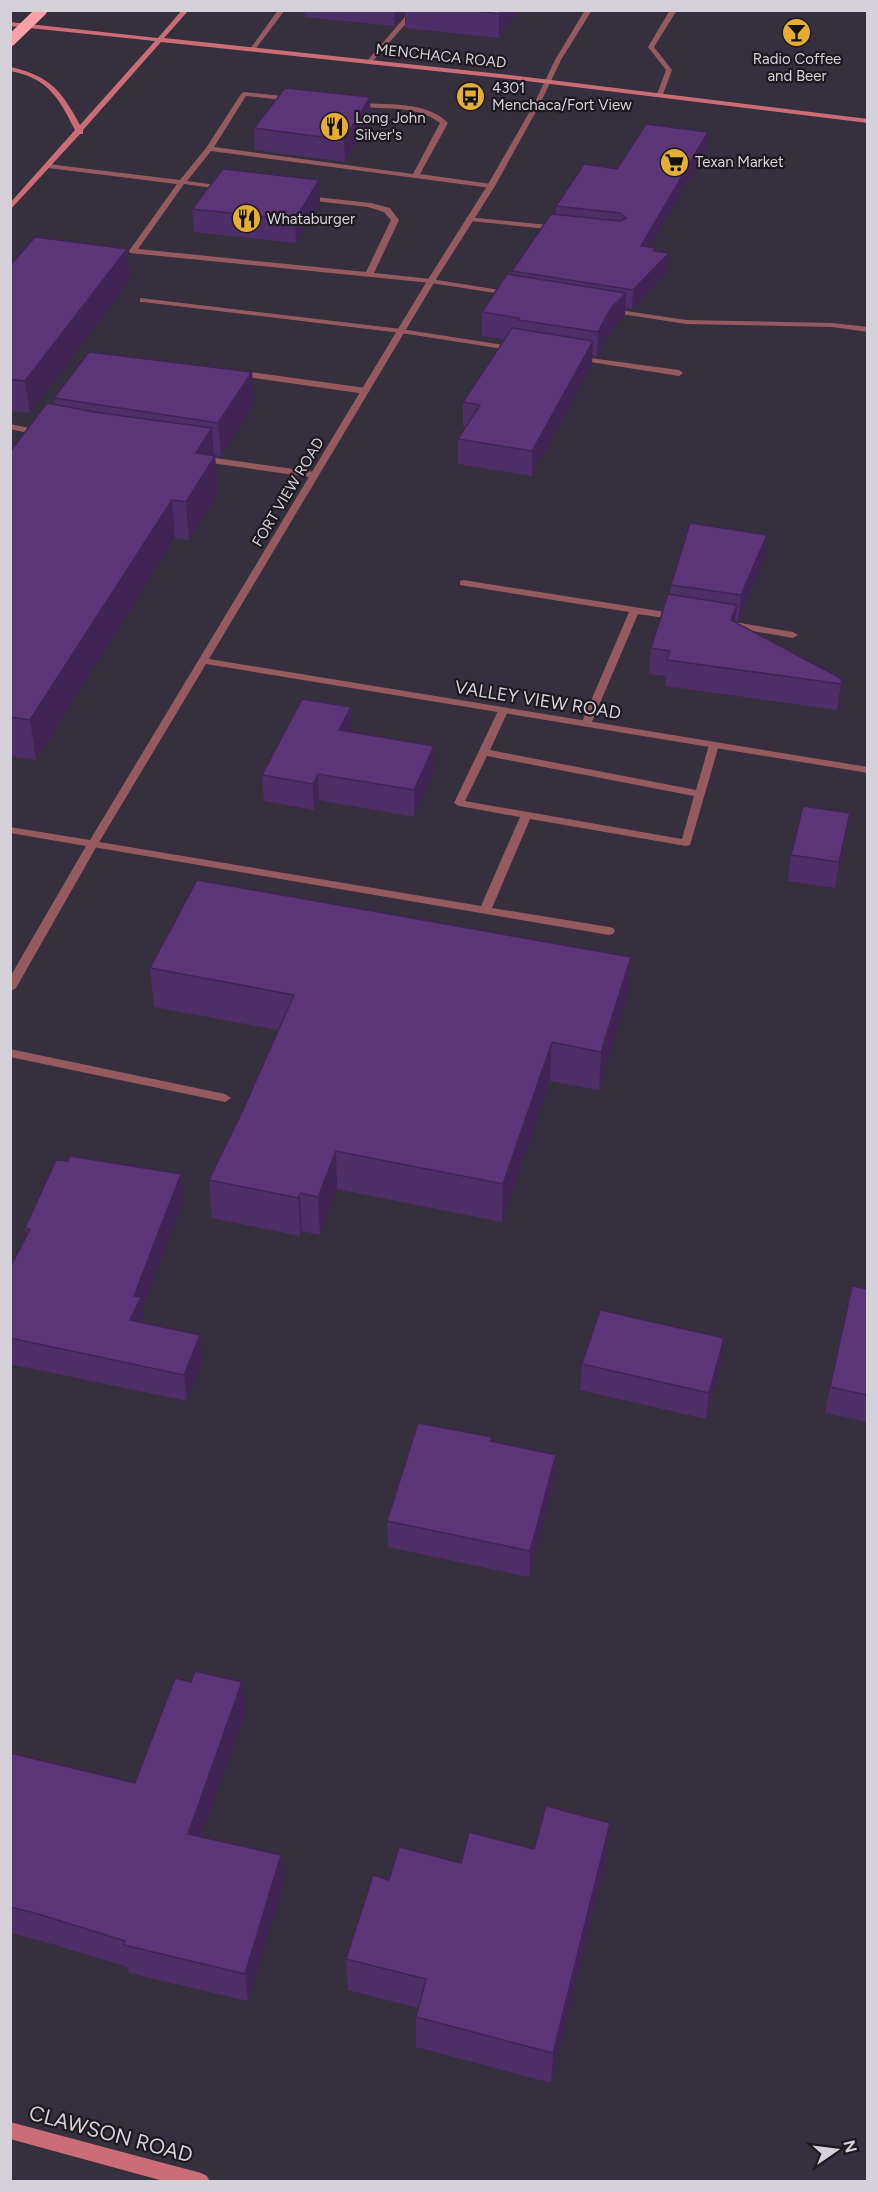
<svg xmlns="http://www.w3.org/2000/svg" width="878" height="2192" font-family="Figtree,sans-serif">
	<rect width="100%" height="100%" fill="#362f3d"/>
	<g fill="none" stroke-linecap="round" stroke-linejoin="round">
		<path fill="#955a5f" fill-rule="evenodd" d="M278,10H285L254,51H250V49Z
			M411,10H418L371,63H367V61Z
			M670,10H677L654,47L672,70L663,94L660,96L657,94L666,70L648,47Z
			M244,92L292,97L295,99L292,101L246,96L214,147L413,174L440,123C418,105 381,109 354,107L351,105L354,103C383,105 426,100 448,123L420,174L491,184L495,186L491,188L211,151L187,181L224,186L228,188L227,190L184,184L138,249L366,272L391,220L384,212L368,207L306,200L302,198L306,196L371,203L390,208L399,220L374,273L431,279L512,292H515V296L431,283L130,253L129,251L177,184L48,168L44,166L48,164L180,180L206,148L241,94Z
			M467,217L558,226L562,228L558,230L470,221L466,219Z
			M140,298L401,329L517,347L521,349L517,351L401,333L143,302H140Z
			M606,308L686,320L832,323L868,327V332L832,327L686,324L609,312H606Z
			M575,356L679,370L683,373L679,376L578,360H575Z
			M236,370L366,388L370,391L366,394L233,375L232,373Z
			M10,424L45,431L46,433L42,436L10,429Z
			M201,456L315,472L319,475L315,478L198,461V457Z
			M463,580L678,614L683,617L678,620L638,614L591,724L586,727L581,724L629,612L460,585V581Z
			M728,621L793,632L798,635L793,638L725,626L723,624Z
			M503,708L508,711L490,750L696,790L709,745L714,742L719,745L690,845L686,846L530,819L492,908L609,927L613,928L615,931L613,934L609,935L93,847L88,844L93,841L481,906L520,817L459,806L454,803L498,711ZM487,756L694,796L682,839L465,801Z
			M10,1049L225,1094L231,1098L225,1102L10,1057Z"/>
		<path fill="#955a5f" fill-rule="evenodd" d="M585,10H592L561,60L539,106L495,186L435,281L209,659L868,767V773L206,664L98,844L16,988L10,992V977L86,846L10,833V827L90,840L427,281L487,186L533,106L555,60Z"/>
		<path fill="#cb6d77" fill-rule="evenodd" d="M182,10H189L164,38L510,75L868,119V123L510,79L161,42L83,130V134H80L10,210V203L75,130C59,98 48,78 10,71V67C49,75 62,91 80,125L155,41L10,26V22L158,38Z
			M10,2122L201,2173L207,2176L210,2182H167L10,2139Z"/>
		<path stroke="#f9a1a8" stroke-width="11" d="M10,41L42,10"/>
	</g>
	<path fill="#4e2e67" d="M304,10H519L499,38L405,28V13L394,26L305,17Z
		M371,119L345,162L255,150L254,128Z
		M708,132L706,150L650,247L655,251L669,253L668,271L632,309L625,308V316L610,332L597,356L592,355V365L532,476L458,464V439L466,427L463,426V402L505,339L482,336V312L512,275V271L556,214V206L617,169Z
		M319,180L320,203L296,243L194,232L192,209Z
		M10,266L130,280L30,413L10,411Z
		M252,372L254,405L221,456L214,455L215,456L218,493L189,540L175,538L36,760L10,756V452L55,404L54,398Z
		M764,561L738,621H735V622L842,679L837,710L665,686L666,676L649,674L651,648L670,595L671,585Z
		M351,707V732L434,772L414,817L319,800L314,810L264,801L262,775Z
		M845,839L835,888L788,881L791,855Z
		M631,957L628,996L599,1090L550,1081L502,1222L337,1189L320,1235L302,1231L300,1236L212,1218L209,1180L241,1114L278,1030L154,1007L150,968Z
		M181,1174L184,1200L142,1309L144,1323L203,1361L187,1401L10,1364V1268L27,1236L25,1228Z
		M867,1289V1422L825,1413L830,1387Z
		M582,1364H721L706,1419L580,1390Z
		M492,1437V1442L554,1481L529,1577L388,1547L387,1521Z
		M242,1682L246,1712L201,1837L281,1855L284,1883L248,2001L129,1973L128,1967L42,1941L10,1933V1753L135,1783Z
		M534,1849L607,1855L551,2083L416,2047V2017L418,2008L348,1990L346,1959L389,1880L461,1863Z"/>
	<path fill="#402554" d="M394,10H405V13L394,26Z
		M502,10H519L499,38V14Z
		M370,97L371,119L345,162L344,140Z
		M708,132L706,150L640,264L641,246Z
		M319,180L320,203L296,243L295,220Z
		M127,249L130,280L30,413L25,381Z
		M669,253L668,271L632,309L633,290Z
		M626,293L625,316L610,332L597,356L598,332L611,308Z
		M593,341L592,365L532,476V451Z
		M252,372L254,405L221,456L218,423Z
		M212,428L214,458L215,456L218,493L189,540L186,502L196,453Z
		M172,500L175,538L36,760L30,720Z
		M767,535L764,561L738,621L741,595Z
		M737,605L734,631L731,620Z
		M842,679L839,705L837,710L841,684Z
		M351,707V733L339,730Z
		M434,746V772L414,817V790Z
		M318,774L319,800L314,810L313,784Z
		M850,813L845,839L835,888L839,862Z
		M631,957L628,996L599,1090L601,1052Z
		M552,1042L550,1081L502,1222L503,1184Z
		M336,1151L337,1189L320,1235L318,1197Z
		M181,1174L184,1200L142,1309L144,1324L130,1320L134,1296Z
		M300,1193L302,1231L300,1236L298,1198Z
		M200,1335L203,1361L187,1401L184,1375Z
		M724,1338L721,1364L706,1419L709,1393Z
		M556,1455L554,1481L529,1577L530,1551Z
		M242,1682L246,1712L192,1862L188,1834Z
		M610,1823L607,1855L551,2083L553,2053Z
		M281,1855L284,1883L248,2001L245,1974Z"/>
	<path fill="#5b3578" stroke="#402554" stroke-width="1.5" d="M470,10H502L499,14Z
		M285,88L370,97L344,140L254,128Z
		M646,124L708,132L641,246L655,248L653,251L669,253L633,290L512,271L551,214L620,221L626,218L620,213L556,206L584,164L617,169Z
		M223,169L319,180L295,220L192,209Z
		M35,237L127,249L25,381L10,379V266Z
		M507,274L626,293L611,308L598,332L518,320L519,318L482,312Z
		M512,328L593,341L532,451L458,439L480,405L463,402Z
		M89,352L252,372L218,423L54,398Z
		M47,403L94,412L212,428L196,453L215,456L186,502L172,500L30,720L10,717V452Z
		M690,523L767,535L741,595L671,585Z
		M668,594L737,605L731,620L842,679L841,684L667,660L670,651L651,648Z
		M302,699L351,707L339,730L434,746L414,790L318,774L313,784L262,775Z
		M803,806L850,813L839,862L791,855Z
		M197,880L631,957L601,1052L552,1042L503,1184L336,1151L318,1197L300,1193L298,1198L209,1180L241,1114L294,995L150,968Z
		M70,1156L181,1174L134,1296L141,1297L130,1320L200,1335L184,1375L10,1338V1268L30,1229L25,1228L56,1160L68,1161Z
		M852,1286L867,1289V1395L830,1387Z
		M600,1310L724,1338L709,1393L582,1364Z
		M418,1423L492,1437L490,1441L556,1455L530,1551L387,1521Z
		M195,1671L242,1682L188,1834L281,1855L245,1974L124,1945L125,1941L35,1913L10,1907V1753L135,1783L175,1678L191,1682Z
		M546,1806L610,1823L553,2053L416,2017L426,1979L346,1959L373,1875L389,1880L399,1847L461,1863L469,1832L534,1849Z"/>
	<defs>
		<symbol id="bar-disc" viewBox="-11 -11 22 22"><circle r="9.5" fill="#e4ae35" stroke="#1c191f"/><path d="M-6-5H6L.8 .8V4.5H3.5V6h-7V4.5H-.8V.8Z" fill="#111"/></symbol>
		<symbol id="bus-disc" viewBox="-11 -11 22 22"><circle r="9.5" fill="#e4ae35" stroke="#1c191f"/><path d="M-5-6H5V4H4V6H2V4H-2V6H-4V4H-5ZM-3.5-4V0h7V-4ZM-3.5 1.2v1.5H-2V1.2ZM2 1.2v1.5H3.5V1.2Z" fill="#111"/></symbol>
		<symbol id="restaurant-disc" viewBox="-11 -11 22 22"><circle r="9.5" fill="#e4ae35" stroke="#1c191f"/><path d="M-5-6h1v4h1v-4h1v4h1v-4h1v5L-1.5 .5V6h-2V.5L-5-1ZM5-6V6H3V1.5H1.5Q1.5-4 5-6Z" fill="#111"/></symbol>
		<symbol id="supermarket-disc" viewBox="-11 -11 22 22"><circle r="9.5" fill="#e4ae35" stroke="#1c191f"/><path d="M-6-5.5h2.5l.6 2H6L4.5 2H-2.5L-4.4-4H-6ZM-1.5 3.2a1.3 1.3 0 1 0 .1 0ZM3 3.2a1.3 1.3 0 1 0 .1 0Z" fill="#111"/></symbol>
	</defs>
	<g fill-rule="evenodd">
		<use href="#bar-disc" x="780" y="16" width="33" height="33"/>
		<use href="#bus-disc" x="454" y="80" width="33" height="33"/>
		<use href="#restaurant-disc" x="318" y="110" width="33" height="33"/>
		<use href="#supermarket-disc" x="658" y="146" width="33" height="33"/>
		<use href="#restaurant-disc" x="230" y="202" width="33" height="33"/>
	</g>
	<g text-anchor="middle" stroke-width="4.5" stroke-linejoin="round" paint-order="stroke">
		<g font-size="15" fill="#d5d1d9" stroke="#1c191f">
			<text transform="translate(441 56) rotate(6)" y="5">MENCHACA ROAD</text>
			<text transform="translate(288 492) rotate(-59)" y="5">FORT VIEW ROAD</text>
		</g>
		<g font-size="15" fill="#d5d1d9" stroke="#1c191f" text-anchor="start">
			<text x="797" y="64" text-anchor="middle">Radio Coffee<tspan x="797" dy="17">and Beer</tspan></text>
			<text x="492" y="93">4301<tspan x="492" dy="17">Menchaca/Fort View</tspan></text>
			<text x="355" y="123">Long John<tspan x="355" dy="17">Silver's</tspan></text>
			<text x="695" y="167">Texan Market</text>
			<text x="267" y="224">Whataburger</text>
		</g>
		<g font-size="18" fill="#d5d1d9" stroke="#1c191f">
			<text transform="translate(538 700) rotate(9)" y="6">VALLEY VIEW ROAD</text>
		</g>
		<g font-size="21" fill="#d5d1d9" stroke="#1c191f">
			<text transform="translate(111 2134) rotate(15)" y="7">CLAWSON ROAD</text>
		</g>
	</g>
	<rect width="878" height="2192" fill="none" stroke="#d5d1d9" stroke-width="24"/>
	<g transform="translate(836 2150) rotate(76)" stroke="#1c191f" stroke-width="4.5" paint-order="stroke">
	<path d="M0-4.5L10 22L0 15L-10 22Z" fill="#d5d1d9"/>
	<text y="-9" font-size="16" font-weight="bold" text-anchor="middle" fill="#d5d1d9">N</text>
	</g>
</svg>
